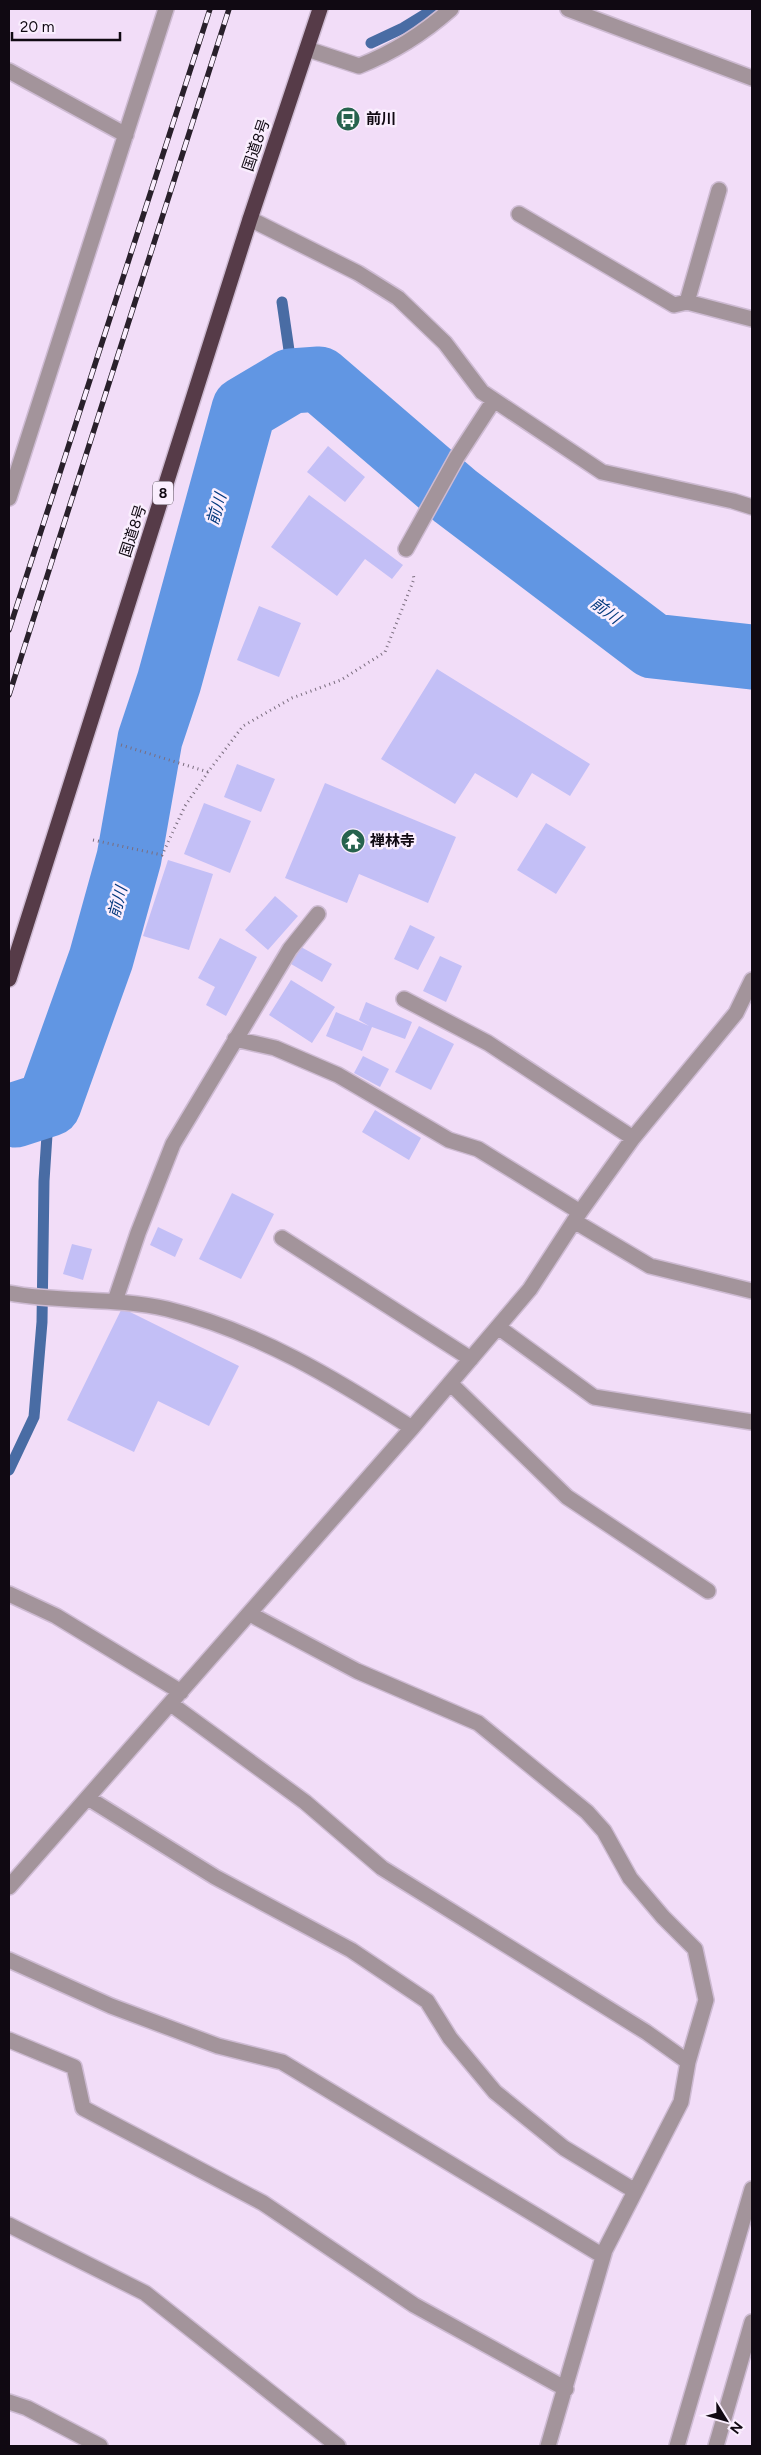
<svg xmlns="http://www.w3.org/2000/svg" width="761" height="2455" font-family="Figtree,'Noto Sans JP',sans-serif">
	<rect width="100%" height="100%" fill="#f2ddf8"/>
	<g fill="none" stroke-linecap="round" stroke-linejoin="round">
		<path stroke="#496ca4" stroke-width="11" d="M371,43L403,28L434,9
			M282,302L291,364L302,380
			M9,1470L34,1417L42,1322L44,1181L49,1104"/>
		<path stroke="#6196e3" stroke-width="65" d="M15,1115L49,1104L101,959L129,858L150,739L169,682L244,409L291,381L319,379L455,496L653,646L752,657"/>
	</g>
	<path fill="#c3bff6" d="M328,446L365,477L345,502L307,472Z
		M309,495L403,565L392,579L365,559L337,596L271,547Z
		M259,606L301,623L279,677L237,660Z
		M437,669L590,764L570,796L532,773L517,798L475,773L455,804L381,759Z
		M237,764L275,779L261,812L224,797Z
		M325,783L456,837L428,903L359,874L347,903L285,878Z
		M204,803L251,821L230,873L184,854Z
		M546,823L586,847L556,894L517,870Z
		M168,860L213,874L189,950L143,936Z
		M275,896L298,916L268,950L245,930Z
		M410,925L435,937L418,970L394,959Z
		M220,938L257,957L226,1016L206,1005L215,987L198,978Z
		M301,947L332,964L322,982L291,964Z
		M440,956L462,966L446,1002L423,991Z
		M291,980L335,1007L312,1043L269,1015Z
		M366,1002L412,1022L405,1039L372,1027L362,1051L326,1036L336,1012L369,1026L359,1020Z
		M419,1026L454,1044L431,1090L395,1072Z
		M363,1056L389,1069L380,1087L354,1073Z
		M375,1110L421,1138L409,1160L362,1132Z
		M232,1193L274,1214L241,1279L199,1259Z
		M158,1227L183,1239L175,1257L150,1245Z
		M72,1244L92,1249L83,1280L63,1274Z
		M122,1308L239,1366L209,1426L158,1401L134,1452L67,1420Z"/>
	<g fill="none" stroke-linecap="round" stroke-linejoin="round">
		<defs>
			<path id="minor" d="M568,9L752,78
				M307,49L359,66C392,53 424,33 451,9
				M9,71L126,135
				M519,214L674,305L687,302L752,319
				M250,219L358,273L398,298L445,343L482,392L602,472L733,501L752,507
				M687,302L719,190
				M9,498L166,9
				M406,549L457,457L494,400
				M404,999L488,1043L633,1138
				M235,1039L275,1048L338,1075L449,1140L478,1149L580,1212
				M574,1221L650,1266L752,1291
				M282,1238L471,1359
				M9,1293C61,1303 115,1297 167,1309C257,1331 336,1379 412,1428
				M115,1301L138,1233L173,1144L290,949L318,914
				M498,1327L594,1397L752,1422
				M450,1383L567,1497L708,1591
				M9,1594L56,1616L181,1692
				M250,1614L357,1671L478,1723L587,1812L604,1831L630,1878L663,1917L695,1949L706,2000L688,2062
				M171,1704L305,1802L382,1868L646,2032L688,2062L681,2102L605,2250L548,2446
				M88,1798L215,1877L351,1950L427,2001L450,2038L495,2092L564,2148L635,2191
				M9,1887L412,1428L530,1289L580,1212L633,1138L736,1013L752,980
				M9,1960L111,2006L218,2046L282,2062L603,2256
				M9,2040L74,2067L83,2108L263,2203L414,2305L566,2389
				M9,2225L145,2293L338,2446
				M9,2402L27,2408L100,2446
				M677,2446L752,2189
				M716,2446L752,2322"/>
			<path id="highway" d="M9,979L250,219L320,9"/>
		</defs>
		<use href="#minor" stroke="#cebbd3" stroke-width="18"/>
		<use href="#highway" stroke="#cebbd3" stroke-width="18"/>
		<path stroke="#7a6d7e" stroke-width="3" stroke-dasharray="1 4" stroke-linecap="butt" d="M121,745L208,772L243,726L292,698L341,680L385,652L414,579L413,573
			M93,840L162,855L185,806L208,772"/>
		<use href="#minor" stroke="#a3949b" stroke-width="15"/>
		<use href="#highway" stroke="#563b48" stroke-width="15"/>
		<defs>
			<path id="rail" d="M9,630L210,9
				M9,695L229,9"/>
		</defs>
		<use href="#rail" stroke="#29202b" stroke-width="5.5"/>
		<use href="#rail" stroke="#faeefe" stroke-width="4" stroke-dasharray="11" stroke-linecap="butt"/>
	</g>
	<defs>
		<symbol id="bus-disc" viewBox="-11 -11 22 22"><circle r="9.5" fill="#27634e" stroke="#faeefe"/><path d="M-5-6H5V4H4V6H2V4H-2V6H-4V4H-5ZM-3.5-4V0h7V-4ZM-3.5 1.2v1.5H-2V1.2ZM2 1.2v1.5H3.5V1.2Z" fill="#fff"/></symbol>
		<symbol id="temple-disc" viewBox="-11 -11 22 22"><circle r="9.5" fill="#27634e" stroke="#faeefe"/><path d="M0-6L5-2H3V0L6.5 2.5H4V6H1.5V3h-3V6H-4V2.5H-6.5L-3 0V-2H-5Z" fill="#fff"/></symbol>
	</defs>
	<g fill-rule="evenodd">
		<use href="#bus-disc" x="334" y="105" width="28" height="28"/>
		<use href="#temple-disc" x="339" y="827" width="28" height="28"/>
	</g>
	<g text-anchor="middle" stroke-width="5" stroke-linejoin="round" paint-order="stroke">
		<rect fill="#faeefe" stroke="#564e59" stroke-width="1" x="153" y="481.5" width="20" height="23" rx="4"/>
		<g font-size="14" font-weight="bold" fill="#100912">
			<text x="163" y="498">8</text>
		</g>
		<g font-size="15" font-weight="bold" fill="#100912" stroke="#faeefe" text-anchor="start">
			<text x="366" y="124">前川</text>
			<text x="370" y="846">禅林寺</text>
		</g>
		<g font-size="15" fill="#100912" stroke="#faeefe">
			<text transform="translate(256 145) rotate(-71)" y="5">国道8号</text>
			<text transform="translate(133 531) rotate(-72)" y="5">国道8号</text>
		</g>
		<g font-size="16" font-style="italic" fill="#043a7e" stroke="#faeefe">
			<text transform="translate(216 509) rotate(-74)" y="6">前川</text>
			<text transform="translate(606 610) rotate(37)" y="6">前川</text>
			<text transform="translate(117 902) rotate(-75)" y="6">前川</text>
		</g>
	</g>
	<rect width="761" height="2455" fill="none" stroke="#100912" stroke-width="20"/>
	<g transform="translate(726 2420) rotate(127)" stroke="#faeefe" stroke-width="4" paint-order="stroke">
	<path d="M0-4L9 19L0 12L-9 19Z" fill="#100912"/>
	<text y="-8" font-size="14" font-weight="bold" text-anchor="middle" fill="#100912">N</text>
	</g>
	<path d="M12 32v8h108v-8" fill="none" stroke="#100912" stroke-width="2.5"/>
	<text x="20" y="32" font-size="15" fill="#100912" stroke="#faeefe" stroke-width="4" paint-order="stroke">20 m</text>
</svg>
